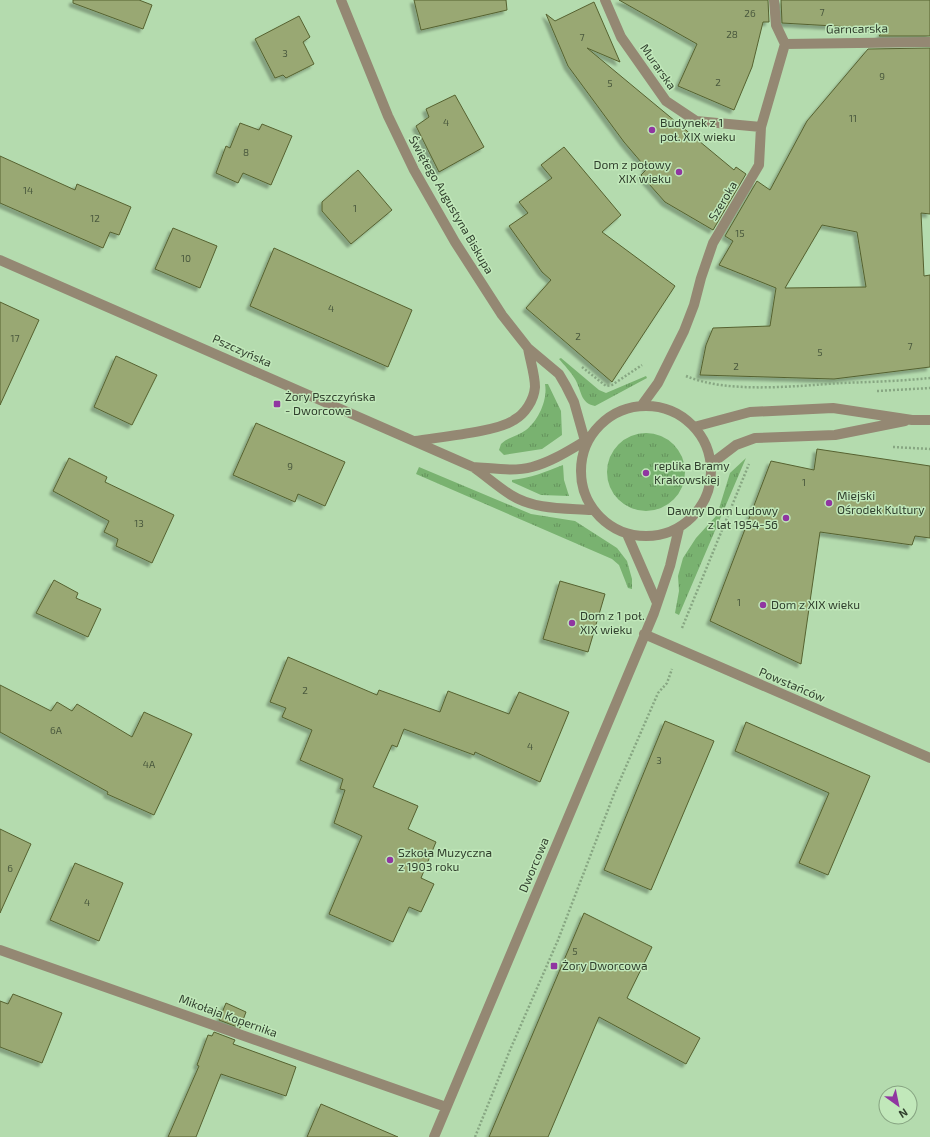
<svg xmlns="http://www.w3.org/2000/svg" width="930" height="1137" font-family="'Exo 2',sans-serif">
	<defs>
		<pattern id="grass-tufts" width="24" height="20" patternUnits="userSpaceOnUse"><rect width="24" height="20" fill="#79b270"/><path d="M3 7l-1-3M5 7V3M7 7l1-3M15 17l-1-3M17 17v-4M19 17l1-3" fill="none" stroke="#64925c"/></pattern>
		<filter id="shadow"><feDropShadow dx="-3.5" dy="3.5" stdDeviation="1" flood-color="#0004"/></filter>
	</defs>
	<rect width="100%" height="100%" fill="#b4dbae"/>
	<path fill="url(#grass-tufts)" d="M561,358L599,390L606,393L646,376L647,378L595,406C580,403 582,391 575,379C571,372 564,365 559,359Z
		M545,384H548L561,411L562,435L542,449L504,455L499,450L501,444C508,437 518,436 526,430C538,421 548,400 545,384Z
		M607 472a39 39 0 1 1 78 0a39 39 0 1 1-78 0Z
		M746,458L679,615L675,613L679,591L678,576L683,558L696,538L717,515L730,473Z
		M563,465L564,480L569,496L541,495L512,482V480C531,478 545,472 563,465Z
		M419,467L531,514L575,521L617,548L627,561L632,579V589L628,588L619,565L612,559L416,474Z"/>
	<path fill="#99a873" stroke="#566230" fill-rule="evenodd" filter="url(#shadow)" d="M73,0H139L152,5L143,29L73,3Z
		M414,0H506L507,10L421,30Z
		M619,0H768L769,22H763L752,67L734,110L678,86L697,44Z
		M781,0H930V36H879L885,29L782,23Z
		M594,2L620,62L587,48L734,170L736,167L746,174L713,230L665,202L641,175L647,169L624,142L568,66L546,14L555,21Z
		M299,16L310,37L303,42L314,64L286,78L283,75L275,78L255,39Z
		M930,48V214L921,213L924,276L930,275V367L834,379L700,375L706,345L713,328L770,326L776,288L719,265L733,241L725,236L757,181L770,190L807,121L868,49ZM822,225L857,232L866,287L785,288Z
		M455,95L484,147L439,172L416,126L429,117L426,109Z
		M240,123L259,130L262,124L292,136L271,185L243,173L238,183L216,173L226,146L230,148Z
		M564,147L621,215L602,232L675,286L612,382L526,308L551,280L542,272L509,226L528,213L519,202L552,178L541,165Z
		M0,156L75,190L77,184L131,207L119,235L110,232L103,248L0,203Z
		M358,170L392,210L351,244L322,211V202Z
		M173,228L217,246L200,288L155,269Z
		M274,248L412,310L388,367L250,306Z
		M0,302L39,320L0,405Z
		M116,356L157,375L132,425L94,407Z
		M256,423L345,462L325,506L298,494L295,502L233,475Z
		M817,449L930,466V538L915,536L912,545L820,532L801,664L710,621L771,461L814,470Z
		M69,458L107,477L105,482L174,515L152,563L116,546L118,539L104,532L109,521L53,491Z
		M54,580L78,593L76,598L101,609L88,637L36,613Z
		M560,581L605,594L588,652L543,639Z
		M288,657L377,695L379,690L440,712L448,691L509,714L519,692L569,712L540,782L475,752L474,755L404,729L397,747L392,745L373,787L418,806L408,829L436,842L421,878L434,884L421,912L409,907L393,942L329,914L362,836L334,823L345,790L340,789L343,779L300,760L312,730L282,717L286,708L270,702Z
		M0,685L51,711L57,702L72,711L77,704L132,737L144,712L192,734L154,815L107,794L108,792L0,732Z
		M665,721L714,741L651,890L604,870Z
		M746,722L870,776L828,875L799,863L829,793L735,751Z
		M0,829L31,844L0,913Z
		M75,863L123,883L99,941L50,920Z
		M584,913L652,947L627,998L700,1038L686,1064L599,1017L548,1137H489Z
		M13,994L62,1013L42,1063L0,1047V1001L8,1004Z
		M226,1003L246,1012L240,1028L219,1020Z
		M214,1032L235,1040L233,1044L296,1067L286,1096L221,1074L196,1137H168L199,1066L197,1065L208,1035L212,1036Z
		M321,1104L398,1137H307Z"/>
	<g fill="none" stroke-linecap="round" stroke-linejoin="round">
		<path stroke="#87a682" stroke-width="2.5" stroke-dasharray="2 2" stroke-linecap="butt" d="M582,367L606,386L612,385L642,365
			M686,376C728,394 796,386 841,383C871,382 901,381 930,378
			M877,391L930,388
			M893,447L930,449
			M682,628L749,464
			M475,1137L510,1050L558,940L614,794L658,693L667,683L672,669"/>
		<path stroke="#948873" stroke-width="10" d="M341,0L388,116L414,170L455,242L502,315L528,348L559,374L566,386L574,402L585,441
			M605,0L621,37L666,101L696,121L761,127
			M785,44L930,42
			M0,260L473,467C486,476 498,487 511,495C535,510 565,508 592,510
			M642,405L658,383L684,331L694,305L701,278L713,243L759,165L761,127L785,44L776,25L774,0
			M581 471a65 65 0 1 1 130 0a65 65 0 1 1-130 0Z
			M694,427L750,412L833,408L912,420H930
			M415,441C439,437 497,432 514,420C525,414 534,400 535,387C535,375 530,360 528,348
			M711,464L736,445L755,438L835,435L905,421
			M473,467C492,468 513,472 532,467C551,462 568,451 585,441
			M627,534L657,603
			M644,634L930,758
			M0,950L446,1107
			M434,1137L654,613L670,566L679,528"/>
	</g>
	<g fill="#9036a1" stroke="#c1e8ba" stroke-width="1.5">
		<circle cx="652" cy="130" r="4"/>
		<circle cx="679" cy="172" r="4"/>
		<rect x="273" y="400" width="8" height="8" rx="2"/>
		<circle cx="646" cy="473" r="4"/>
		<circle cx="829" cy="503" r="4"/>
		<circle cx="786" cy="518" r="4"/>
		<circle cx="763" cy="605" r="4"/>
		<circle cx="572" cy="623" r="4"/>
		<circle cx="390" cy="860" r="4"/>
		<rect x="550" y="962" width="8" height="8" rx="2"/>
	</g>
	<g text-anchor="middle" stroke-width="3" stroke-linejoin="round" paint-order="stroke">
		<g font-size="10" fill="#4a593e">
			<text x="822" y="16">7</text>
			<text x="750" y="17">26</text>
			<text x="732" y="38">28</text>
			<text x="582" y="41">7</text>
			<text x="285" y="57">3</text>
			<text x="882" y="80">9</text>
			<text x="718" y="86">2</text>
			<text x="610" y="87">5</text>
			<text x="853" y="122">11</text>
			<text x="446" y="126">4</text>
			<text x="246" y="156">8</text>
			<text x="28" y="194">14</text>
			<text x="355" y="212">1</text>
			<text x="95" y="222">12</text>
			<text x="740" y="237">15</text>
			<text x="186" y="262">10</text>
			<text x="331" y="312">4</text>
			<text x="578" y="340">2</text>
			<text x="15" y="342">17</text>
			<text x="910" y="350">7</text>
			<text x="820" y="356">5</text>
			<text x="736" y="370">2</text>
			<text x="290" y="470">9</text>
			<text x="804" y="486">1</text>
			<text x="139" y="527">13</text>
			<text x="739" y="606">1</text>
			<text x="305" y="694">2</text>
			<text x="56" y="734">6A</text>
			<text x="530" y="750">4</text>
			<text x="659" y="764">3</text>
			<text x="149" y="768">4A</text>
			<text x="10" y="872">6</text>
			<text x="87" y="906">4</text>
			<text x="575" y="955">5</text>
		</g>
		<g font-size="12" fill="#303f2d" stroke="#c1e8ba">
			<text transform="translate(857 29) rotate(-1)" y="4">Garncarska</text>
			<text transform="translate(658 67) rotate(55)" y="4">Murarska</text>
			<text transform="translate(723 201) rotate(-59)" y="4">Szeroka</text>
			<text transform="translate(451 205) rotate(60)" y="4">Świętego Augustyna Biskupa</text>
			<text transform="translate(242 351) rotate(24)" y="4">Pszczyńska</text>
			<text transform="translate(792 685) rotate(23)" y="4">Powstańców</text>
			<text transform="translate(534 865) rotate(-67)" y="4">Dworcowa</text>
			<text transform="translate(228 1016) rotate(20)" y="4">Mikołaja Kopernika</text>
		</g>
		<g font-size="12" fill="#303f2d" stroke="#c1e8ba" text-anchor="start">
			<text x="660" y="127">Budynek z 1<tspan x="660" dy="14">poł. XIX wieku</tspan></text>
			<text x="671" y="169" text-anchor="end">Dom z połowy<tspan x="671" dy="14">XIX wieku</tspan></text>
			<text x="285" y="401">Żory Pszczyńska<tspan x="285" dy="14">- Dworcowa</tspan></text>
			<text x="654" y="470">replika Bramy<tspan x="654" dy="14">Krakowskiej</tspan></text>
			<text x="837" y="500">Miejski<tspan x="837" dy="14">Ośrodek Kultury</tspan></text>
			<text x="778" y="515" text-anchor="end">Dawny Dom Ludowy<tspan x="778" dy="14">z lat 1954-56</tspan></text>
			<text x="771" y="609">Dom z XIX wieku</text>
			<text x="580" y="620">Dom z 1 poł.<tspan x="580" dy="14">XIX wieku</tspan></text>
			<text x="398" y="857">Szkoła Muzyczna<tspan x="398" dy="14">z 1903 roku</tspan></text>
			<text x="562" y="970">Żory Dworcowa</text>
		</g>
	</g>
	<g transform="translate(898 1105) rotate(147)"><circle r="19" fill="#c1e8ba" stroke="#87a482"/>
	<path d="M0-3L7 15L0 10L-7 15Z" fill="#9036a1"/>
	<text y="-6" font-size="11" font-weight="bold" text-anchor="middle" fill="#303f2d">N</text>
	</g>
</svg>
